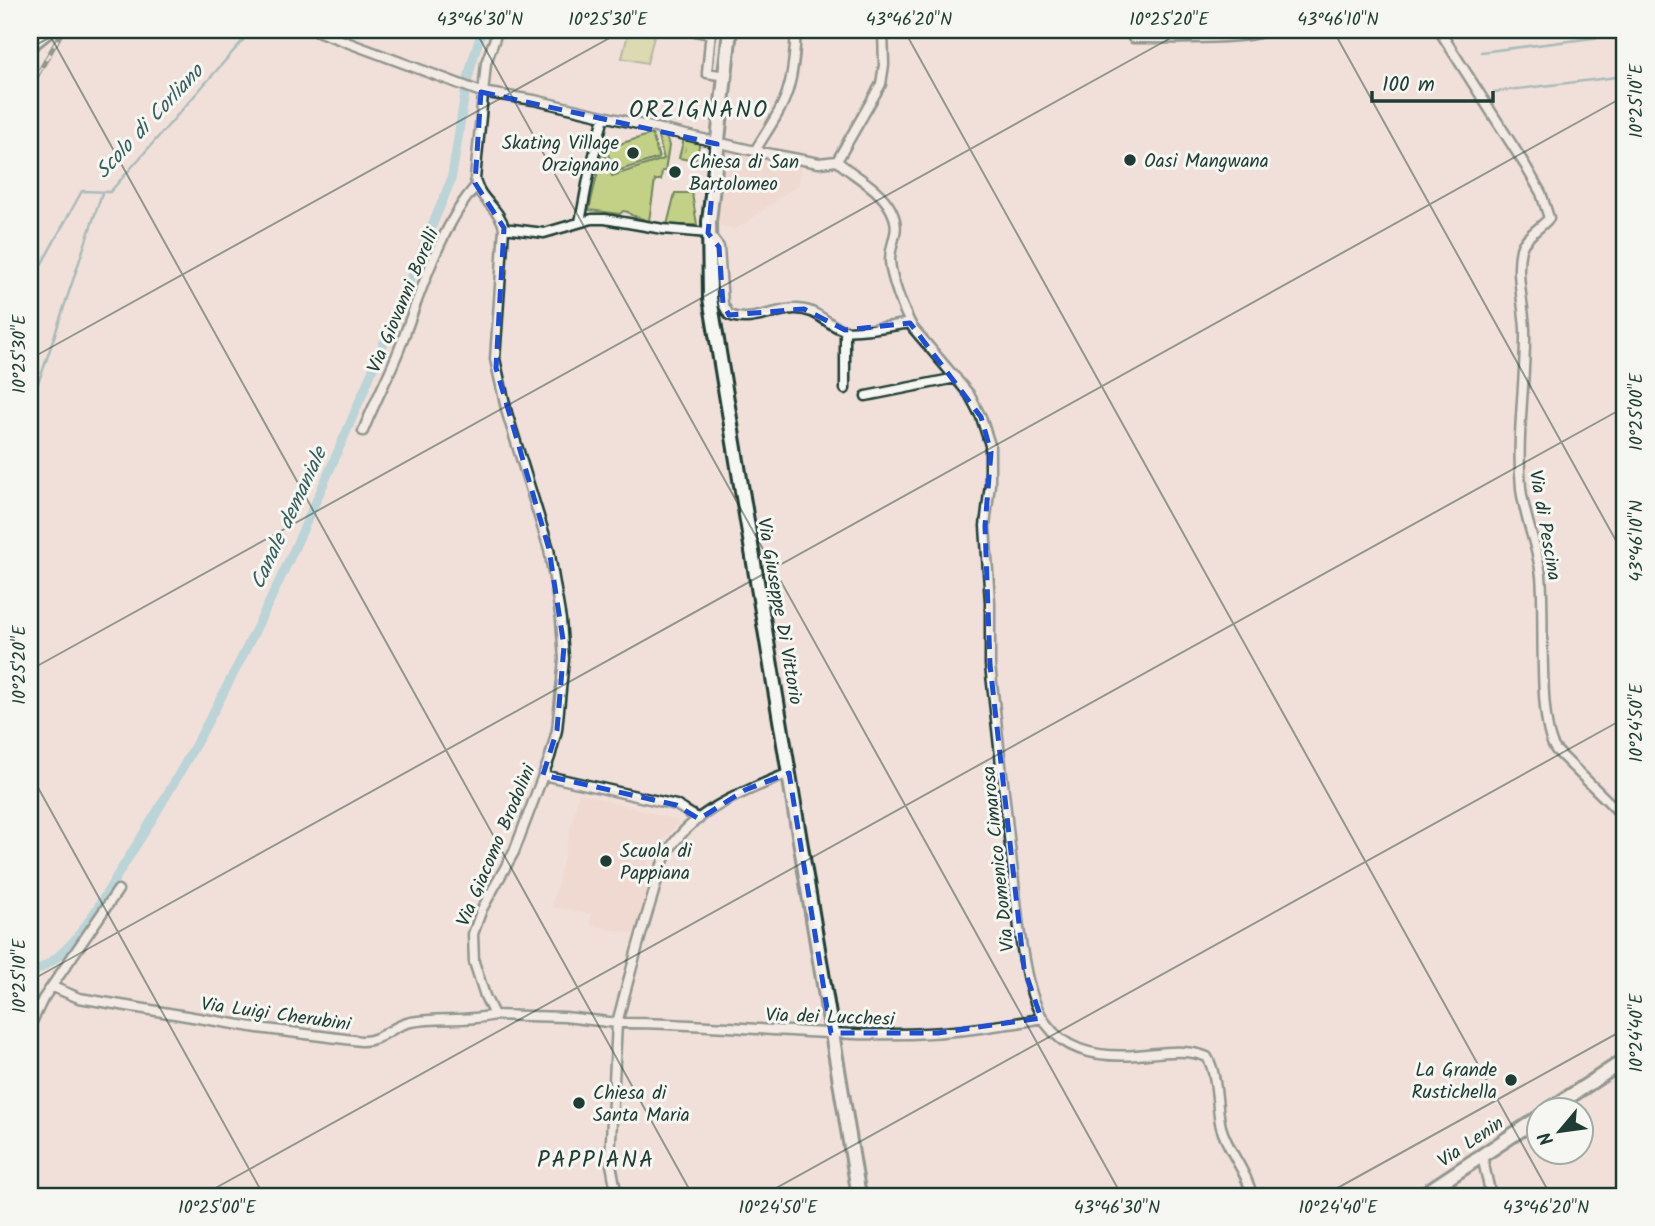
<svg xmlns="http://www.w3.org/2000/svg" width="1655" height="1226" font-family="Kalam,sans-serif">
	<defs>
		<pattern id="park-tufts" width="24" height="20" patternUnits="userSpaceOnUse" patternTransform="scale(1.75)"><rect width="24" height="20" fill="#c3d186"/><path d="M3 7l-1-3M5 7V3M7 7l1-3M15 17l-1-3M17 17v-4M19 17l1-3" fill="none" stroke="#a7b474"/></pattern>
	</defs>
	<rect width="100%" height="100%" fill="#f1e0d9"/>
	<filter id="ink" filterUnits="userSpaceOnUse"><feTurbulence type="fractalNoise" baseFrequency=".0143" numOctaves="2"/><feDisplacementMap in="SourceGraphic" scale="14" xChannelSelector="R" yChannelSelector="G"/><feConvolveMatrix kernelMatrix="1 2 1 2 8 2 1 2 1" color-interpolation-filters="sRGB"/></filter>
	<g filter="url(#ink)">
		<path fill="#eed1c8" d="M726,151L801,165L799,184L745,223L735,229L716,225L724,155Z
			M579,793L677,820L678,824L664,839L659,854L650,852L647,869L654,871L634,934L590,925L591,914L552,907Z"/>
		<path fill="#c3d186" stroke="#71875d" stroke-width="2" d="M629,30L647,35L655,33L647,63L622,58Z
			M657,133L666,135L669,146L665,171H662L661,180H655L649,221L631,215L628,212L623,211L620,214L589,210L603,149L612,176L664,159Z
			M652,134L659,158L614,172L606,148Z
			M675,193H692L697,225H667Z"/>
		<path fill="url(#park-tufts)" stroke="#71875d" stroke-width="2" d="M684,138L700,142L695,161L679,158Z"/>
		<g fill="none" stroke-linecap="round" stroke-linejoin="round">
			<path stroke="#548f96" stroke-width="2.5" d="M1481,52L1625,34
				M1494,92L1625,76
				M30,285L82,191L110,192L252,30
				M30,402L43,370L102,193"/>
			<path stroke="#78c5d7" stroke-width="9" d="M30,973C76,956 100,901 125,863C262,650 355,413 451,180C461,129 463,78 483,30"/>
			<defs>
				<path id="street" d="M314,30L481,92L534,100L755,151C767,130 783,110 789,86C794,68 795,49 796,30
					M498,30L486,63L475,179C479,200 500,208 504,228L495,359L507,413L549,549L561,620L564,659L557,730L550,757L514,852L482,909L473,934L474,962L485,996L494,1015L565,1017L617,1023L610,1159L617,1196
					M690,30L711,34
					M711,30L707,73L725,76
					M883,30L884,65L881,84L837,161C854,176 879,188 890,208C903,231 890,239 890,261C891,278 904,313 913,328L969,394L981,417L990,445V484L985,526L990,602V665L1019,928C1030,1008 1042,1062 1137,1055C1160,1053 1186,1048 1207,1057C1218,1074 1216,1107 1221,1127C1228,1152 1247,1171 1252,1196
					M1132,30L1133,38C1157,38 1252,40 1268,30
					M1439,30L1525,165L1541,193L1549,218C1541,228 1525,236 1521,249C1515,274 1524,304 1525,329C1526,382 1516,435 1521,488C1524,518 1538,547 1541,576C1545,612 1537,726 1556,750L1625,818
					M755,151L819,163L837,161
					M580,222L589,174L604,117
					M504,228L544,233L592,219H605L663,229L708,233L719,247L723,304L729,315C750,324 773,310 794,309C818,308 826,325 844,330C855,333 897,325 910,323
					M845,389V330
					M866,396L956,378
					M363,431C375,401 391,372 402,342C419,295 443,222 476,186
					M789,773C748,790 697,808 671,847C661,861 657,881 652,898C639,939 628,981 617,1023C741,1022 864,1046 988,1027C1005,1024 1024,1023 1041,1018
					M543,775L676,805L699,819
					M53,987L79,998L258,1028L361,1041C381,1042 392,1025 411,1022C439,1017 466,1022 494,1015
					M30,1026L43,999L118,890
					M1482,1156L1491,1196"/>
				<path id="secondary" d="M730,30L709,222L710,298L859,1196
					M30,45L49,30
					M1549,1110L1625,1060
					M1421,1196L1540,1117"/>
			</defs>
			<use href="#street" stroke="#1f3d34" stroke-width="13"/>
			<use href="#secondary" stroke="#1f3d34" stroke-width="18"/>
			<use href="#street" stroke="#f6f6f2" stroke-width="8"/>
			<use href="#secondary" stroke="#f6f6f2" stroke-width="12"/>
			<defs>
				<path id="rail" d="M30,88L63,30"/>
			</defs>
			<use href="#rail" stroke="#1f3d34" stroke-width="5"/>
			<use href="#rail" stroke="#f6f6f2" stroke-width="2.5" stroke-dasharray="8" stroke-linecap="butt"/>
		</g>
	</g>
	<path d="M0 0H1655V1226H0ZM481,92L717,144L708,233L719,247L723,304L729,315L804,309L845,330L910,323L981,417L991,452L985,526L990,665L1024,968L1041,1018L938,1033H831L789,773L745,790L699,819L676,805L543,775L557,730L564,646L549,549L496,368L504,228L475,183Z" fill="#f1e0d9" fill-opacity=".55" fill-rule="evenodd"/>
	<path fill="none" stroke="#1d4ed8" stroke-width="5" stroke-dasharray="14 9" stroke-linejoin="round" d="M481,92L717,144L708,233L719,247L723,304L729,315L804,309L845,330L910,323L981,417L991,452L985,526L990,665L1024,968L1041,1018L938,1033H831L789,773L745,790L699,819L676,805L543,775L557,730L564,646L549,549L496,368L504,228L475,183Z"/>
	<path fill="none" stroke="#1f3d34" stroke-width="2" stroke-opacity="0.45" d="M47,30L693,1196M475,30L1122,1196M904,30L1551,1196M1333,30L1625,557M30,48L64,30M30,359L624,30M30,670L1185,30M30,773L264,1196M30,981L1625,96M201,1196L1625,407M762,1196L1625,718M1323,1196L1625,1029"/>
	<g fill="#1f3d34" stroke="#f6f6f2" stroke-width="2.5">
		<circle cx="633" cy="153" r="7"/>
		<circle cx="1130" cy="160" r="7"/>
		<circle cx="675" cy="172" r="7"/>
		<circle cx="606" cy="861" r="7"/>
		<circle cx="1511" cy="1080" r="7"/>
		<circle cx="579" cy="1103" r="7"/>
	</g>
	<g text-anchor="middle" stroke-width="6" stroke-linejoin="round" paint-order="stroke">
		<g font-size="19" fill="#1f3d34" stroke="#f6f6f2" text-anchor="start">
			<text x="619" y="149" text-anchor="end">Skating Village<tspan x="619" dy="22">Orzignano</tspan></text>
			<text x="1144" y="167">Oasi Mangwana</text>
			<text x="689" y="168">Chiesa di San<tspan x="689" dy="22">Bartolomeo</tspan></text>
			<text x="620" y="857">Scuola di<tspan x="620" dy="22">Pappiana</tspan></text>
			<text x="1497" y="1076" text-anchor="end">La Grande<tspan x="1497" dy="22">Rustichella</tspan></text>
			<text x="593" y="1099">Chiesa di<tspan x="593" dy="22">Santa Maria</tspan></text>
		</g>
		<g font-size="19" fill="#1f3d34" stroke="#f6f6f2">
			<text transform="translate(402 300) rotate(-67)" y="7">Via Giovanni Borelli</text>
			<text transform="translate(1546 525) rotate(80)" y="7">Via di Pescina</text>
			<text transform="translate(781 611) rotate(80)" y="7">Via Giuseppe Di Vittorio</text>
			<text transform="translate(495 845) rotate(-67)" y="7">Via Giacomo Brodolini</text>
			<text transform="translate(997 859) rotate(-96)" y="7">Via Domenico Cimarosa</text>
			<text transform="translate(276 1013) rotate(8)" y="7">Via Luigi Cherubini</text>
			<text transform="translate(830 1016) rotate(2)" y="7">Via dei Lucchesi</text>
			<text transform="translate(1470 1141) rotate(-34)" y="7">Via Lenin</text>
		</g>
		<g font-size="21" font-style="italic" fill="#355f5d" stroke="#f6f6f2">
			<text transform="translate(149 121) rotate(-47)" y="7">Scolo di Corliano</text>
			<text transform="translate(288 518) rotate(-65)" y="7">Canale demaniale</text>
		</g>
		<g font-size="23" letter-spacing="2" fill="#1f3d34" stroke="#f6f6f2">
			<text x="699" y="117">ORZIGNANO</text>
			<text x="596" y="1167">PAPPIANA</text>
		</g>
	</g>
	<rect width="1655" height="1226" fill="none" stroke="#f6f6f2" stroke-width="77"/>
	<g transform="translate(1560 1131) rotate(241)"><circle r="33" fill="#f6f6f2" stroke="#a0aca6" stroke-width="2"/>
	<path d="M0-5L12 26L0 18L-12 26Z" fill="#1f3d34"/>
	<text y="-10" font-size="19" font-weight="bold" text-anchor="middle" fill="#1f3d34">N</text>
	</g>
	<path d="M1372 91v10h121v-10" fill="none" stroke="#1f3d34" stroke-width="3.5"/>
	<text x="1382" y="91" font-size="21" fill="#1f3d34" stroke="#f6f6f2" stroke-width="5" paint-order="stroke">100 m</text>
	<rect x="38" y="38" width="1578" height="1150" fill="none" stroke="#1f3d34" stroke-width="2.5"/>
	<g font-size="18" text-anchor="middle" fill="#1f3d34">
		<text x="480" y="25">43°46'30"N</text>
		<text x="608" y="25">10°25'30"E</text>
		<text x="909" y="25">43°46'20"N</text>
		<text x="1169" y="25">10°25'20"E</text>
		<text x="1338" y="25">43°46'10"N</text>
		<text transform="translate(1636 101) rotate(-90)" y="6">10°25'10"E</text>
		<text transform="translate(19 354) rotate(-90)" y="6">10°25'30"E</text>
		<text transform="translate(1636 412) rotate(-90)" y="6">10°25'00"E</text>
		<text transform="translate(1636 541) rotate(-90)" y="6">43°46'10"N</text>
		<text transform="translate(19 665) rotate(-90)" y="6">10°25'20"E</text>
		<text transform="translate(1636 723) rotate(-90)" y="6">10°24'50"E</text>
		<text transform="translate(19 976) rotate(-90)" y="6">10°25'10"E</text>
		<text transform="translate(1636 1033) rotate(-90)" y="6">10°24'40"E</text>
		<text x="217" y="1213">10°25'00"E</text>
		<text x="778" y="1213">10°24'50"E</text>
		<text x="1117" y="1213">43°46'30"N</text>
		<text x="1338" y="1213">10°24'40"E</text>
		<text x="1546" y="1213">43°46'20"N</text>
	</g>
</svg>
